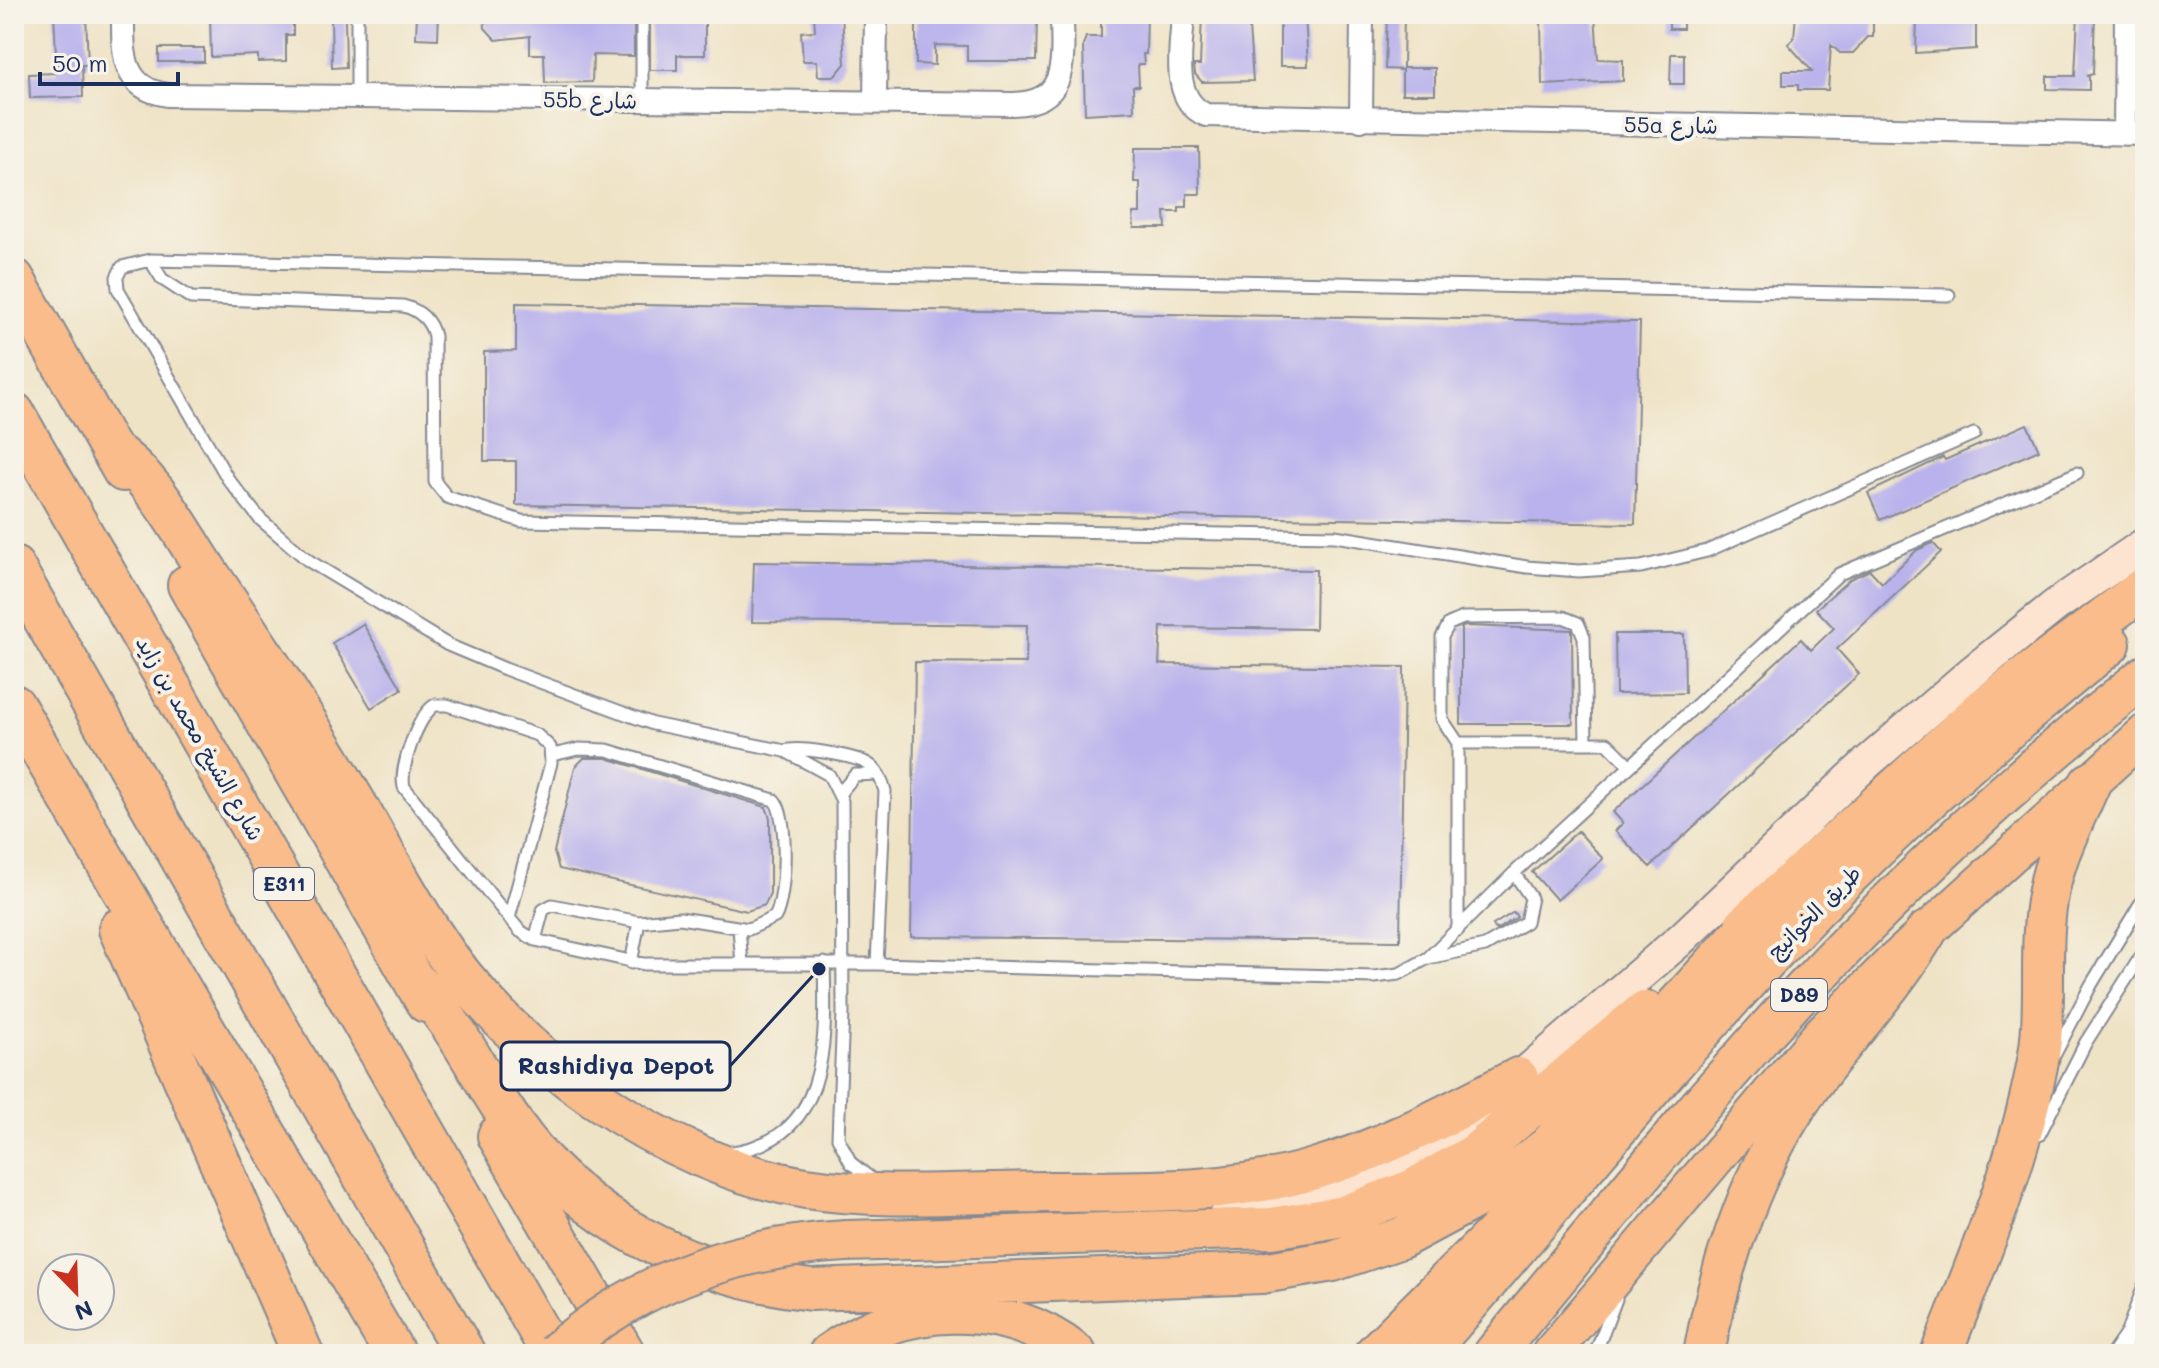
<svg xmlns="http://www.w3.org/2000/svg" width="2159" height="1368" font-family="Mali,'Playpen Sans Arabic',sans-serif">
	<rect width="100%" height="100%" fill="#f7f3e8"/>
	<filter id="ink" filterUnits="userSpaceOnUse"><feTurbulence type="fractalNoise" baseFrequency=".0125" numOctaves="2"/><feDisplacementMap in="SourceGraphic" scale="16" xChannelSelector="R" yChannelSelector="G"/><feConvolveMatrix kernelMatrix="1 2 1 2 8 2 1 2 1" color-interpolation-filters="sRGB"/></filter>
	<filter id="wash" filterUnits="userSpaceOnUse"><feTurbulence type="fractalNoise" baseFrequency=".006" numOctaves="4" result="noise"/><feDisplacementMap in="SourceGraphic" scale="32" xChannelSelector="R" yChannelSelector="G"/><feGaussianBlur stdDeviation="1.8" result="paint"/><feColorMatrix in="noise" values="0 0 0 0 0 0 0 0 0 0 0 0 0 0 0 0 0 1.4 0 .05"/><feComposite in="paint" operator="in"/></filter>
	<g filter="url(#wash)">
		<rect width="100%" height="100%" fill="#efe3c6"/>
		<g id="blocks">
			<path fill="#b9b2ec" d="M54,14H86L88,65H82L83,97L30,98L29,74L57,73Z
				M293,14V35H286V61L258,62V55L211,57L210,15Z
				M417,14H439L438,39L416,38Z
				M484,14H634V56L593,55L592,82L545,83L544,54H530V36L496,40L485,28Z
				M650,14H705V55H677V70H650Z
				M814,14H842L845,64L835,76H818L817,61H803L801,32L815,31Z
				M988,14V20H1037L1036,61H967V46L935,45V65L916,64V15Z
				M1101,14H1147L1146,54H1143L1144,64H1138L1139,86H1133L1134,111L1085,114L1083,45L1086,37H1101Z
				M1202,14H1248L1253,81L1202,82L1195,74L1194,65H1200Z
				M1280,14H1305L1308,66H1280Z
				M1387,14H1404L1403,68H1435V94H1402V70L1385,69Z
				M1541,14H1595L1598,59L1623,60V81L1542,85Z
				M1669,14H1683V29H1669Z
				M1796,14H1873V37H1868L1853,53H1840L1831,45L1828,90H1798V85H1783V71H1812L1788,44L1794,38Z
				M1917,14H1976V49L1916,53Z
				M2078,14H2095L2093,74L2086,76H2089V90L2047,89V76H2075Z
				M331,17H345L346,67L332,68Z
				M159,48H204V62H159Z
				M1671,54H1684V84H1670Z
				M1135,148H1199L1200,194H1187V207H1179V212H1165L1166,228H1134L1133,213H1140V182H1134Z
				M516,303L1640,322L1635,524L516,505V461H484V352L516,351Z
				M2027,424L2039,450L1880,520L1868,493L1943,457L1945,460Z
				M1933,543L1941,552L1837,649L1859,674L1650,867L1615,831L1623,823L1613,812L1801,639L1811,650L1834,628L1816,609L1850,579L1870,570L1882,583L1917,550Z
				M754,562L1316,570L1315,629L1161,627L1159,664L1404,667L1400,941L911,937L915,662L1026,663L1027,625L752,622Z
				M363,624L402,689L371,708L332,643Z
				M1465,626L1572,630L1573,724H1461V628Z
				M1615,634H1684L1685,693L1616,694Z
				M584,758H606L766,807L770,818V893L765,905L747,911L559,869L554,852L575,767Z
				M1578,831L1603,859L1557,900L1532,872Z
				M1514,912L1517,917L1496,930L1493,925Z"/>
		</g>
	</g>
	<g filter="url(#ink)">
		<use href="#blocks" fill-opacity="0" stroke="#858992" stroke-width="2"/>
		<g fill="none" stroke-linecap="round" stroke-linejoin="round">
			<defs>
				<path id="lane" d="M357,97V14
					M642,100V14
					M150,260L162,279L191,298L403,306C419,310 430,319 434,336L435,482L447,497L521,521L1335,536L1527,567L1579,571L1641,567L1707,551L1974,434
					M435,705H447L537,735L550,747L551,763L509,918L404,787C399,769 418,715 435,705Z
					M1458,743H1607L1630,766
					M785,751L829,775L842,801L843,1013L838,1138L851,1163L874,1181
					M840,793L855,775L878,774
					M509,918L520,931L535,940L644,964H877L1374,977L1399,974L1428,958L1514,873L1839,574L2077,473
					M739,929L742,963
					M1458,930V743L1442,719V637L1449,624L1463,618L1563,617L1578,623L1584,637L1586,742
					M535,940L543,910L552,905L639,922L680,918L749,929L775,917C786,898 789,815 774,800L607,750L579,749L552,755
					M1428,958L1485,946L1526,922L1531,898L1514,873
					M631,963L639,922
					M877,964L885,791C882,780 878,770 868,764C855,756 799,746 785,751L653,724L505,669L448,645L309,561L260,519L228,479L118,289L117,277L122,267L150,260L1949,295
					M2055,1054L2091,985L2145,896
					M2039,1135L2086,1042L2145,950
					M727,1153C831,1140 826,1042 824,963
					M2126,1334L2145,1341
					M1595,1354L1616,1299
					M2112,1354L2126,1334L2145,1283
					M2126,1354V1334"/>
				<path id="street" d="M123,14C123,52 121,89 168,95L1013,104C1071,103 1062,57 1062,14
					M1183,14C1182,47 1169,99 1206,115L2145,134
					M875,103L876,14
					M1361,120L1362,14
					M2125,134L2126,14"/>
				<path id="secondary" d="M1224,1218L1350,1187L1402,1166L1451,1137L1680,940L1868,762L1971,673L2056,605L2145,544"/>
				<path id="primary" d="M1372,1354L1589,1137
					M1550,1354L1821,1034L1892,963L2145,733"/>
				<path id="highway" d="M14,279L123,471
					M14,413L552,1354
					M110,449C155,478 180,531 209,574C256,643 303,713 345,785C374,833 400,884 431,932C507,1053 664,1165 806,1188C885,1200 968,1192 1047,1192C1137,1191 1227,1195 1314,1169C1386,1148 1452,1112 1518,1078
					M14,567L465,1354
					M188,585L426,1002
					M14,705L395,1354
					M1745,925L1983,709L2145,587
					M119,929L303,1354
					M414,980C455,1021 478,1074 511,1121C581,1223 692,1275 811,1290L1262,1273L1333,1261L1401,1238L1494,1188L1548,1147L1766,907
					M498,1136L625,1354
					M846,1241L1272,1228L1344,1216L1412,1190L1475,1154L1645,1011
					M829,1354C902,1302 1004,1296 1076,1354
					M1425,1354C1537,1226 1643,1093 1758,969C1867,851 1986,744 2110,644
					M1494,1354C1594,1233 1692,1110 1799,995C1906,880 2022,773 2145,676
					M1704,1354C1721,1260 1755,1161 1812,1083C1850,1032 1893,987 1926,932
					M1941,1354C1978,1259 2018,1166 2037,1066C2049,1008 2037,948 2049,890C2056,853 2075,818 2090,783"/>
			</defs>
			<use href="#lane" stroke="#858992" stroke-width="15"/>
			<use href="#street" stroke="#858992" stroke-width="26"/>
			<use href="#secondary" stroke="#858992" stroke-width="36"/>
			<use href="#primary" stroke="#858992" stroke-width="40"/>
			<use href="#highway" stroke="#858992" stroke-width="44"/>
			<use href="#lane" stroke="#fff" stroke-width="11"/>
			<use href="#street" stroke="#fff" stroke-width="22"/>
			<use href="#secondary" stroke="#fde4d0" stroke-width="32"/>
			<use href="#primary" stroke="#f9bc8a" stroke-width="36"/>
			<use href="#highway" stroke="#f9bc8a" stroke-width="40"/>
			<defs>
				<path id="highway-bridge" d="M555,1354C637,1281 737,1247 846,1241"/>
			</defs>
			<use href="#highway-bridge" stroke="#858992" stroke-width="44" stroke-linecap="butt"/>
			<use href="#highway-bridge" stroke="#f9bc8a" stroke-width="40"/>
		</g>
	</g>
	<g text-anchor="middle" stroke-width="8" stroke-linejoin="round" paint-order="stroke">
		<g fill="#f7f3e8" stroke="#5d6a87" stroke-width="2">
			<rect x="254" y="868" width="60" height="32" rx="6"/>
			<rect x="1771" y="979" width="56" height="32" rx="6"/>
		</g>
		<g font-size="20" font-weight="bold" fill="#1b2f5e">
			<text x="284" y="891">E311</text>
			<text x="1799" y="1002">D89</text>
		</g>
		<g font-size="22" fill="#1b2f5e" stroke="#f7f3e8">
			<text transform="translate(590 100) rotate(1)" y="8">55b شارع</text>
			<text transform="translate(1671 125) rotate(1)" y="8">55a شارع</text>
			<text transform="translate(200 738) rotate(60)" y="8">شارع الشيخ محمد بن زايد</text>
			<text transform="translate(1814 912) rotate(-45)" y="8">طريق الخوانيج</text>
		</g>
	</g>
	<path fill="none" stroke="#1b2f5e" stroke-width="3" d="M819 969L730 1066"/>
	<circle fill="#1b2f5e" stroke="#f7f3e8" stroke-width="3" cx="819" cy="969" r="8"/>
	<rect fill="#f7f3e8" stroke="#1b2f5e" stroke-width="3" x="501" y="1042" width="229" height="48" rx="8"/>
	<g font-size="24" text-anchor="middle" font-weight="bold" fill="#1b2f5e">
		<text x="616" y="1074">Rashidiya Depot</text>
	</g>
	<rect width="2159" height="1368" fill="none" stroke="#f7f3e8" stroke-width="48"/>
	<g transform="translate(76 1292) rotate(157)"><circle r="38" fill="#f7f3e8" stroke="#9fa5b1" stroke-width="2"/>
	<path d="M0-6L14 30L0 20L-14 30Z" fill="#c8321e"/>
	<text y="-12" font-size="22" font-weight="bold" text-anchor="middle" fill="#1b2f5e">N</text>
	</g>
	<path d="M40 72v12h138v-12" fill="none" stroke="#1b2f5e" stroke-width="4"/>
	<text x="52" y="72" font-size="24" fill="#1b2f5e" stroke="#f7f3e8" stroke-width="6" paint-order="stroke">50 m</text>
</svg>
